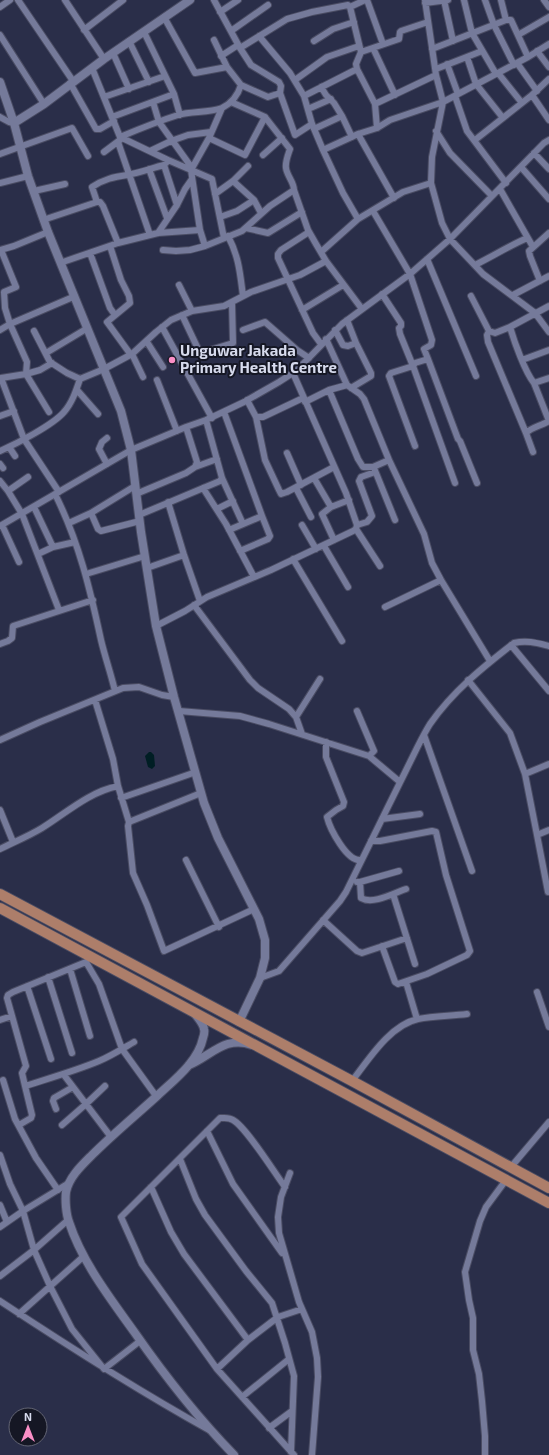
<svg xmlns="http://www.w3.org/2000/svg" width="549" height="1455" font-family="'Exo 2',sans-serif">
	<rect width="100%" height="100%" fill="#2a2e49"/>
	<path fill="#001e24" d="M149,752H151L154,755L155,766L152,769L148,767L145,756Z"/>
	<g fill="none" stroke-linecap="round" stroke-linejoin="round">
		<defs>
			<path id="minor" d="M18,0L73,81
				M65,0L104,59
				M214,0L240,48L251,65L279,82L281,86L280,93L295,135L312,124
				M367,0L383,44
				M425,0L436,75L443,102L432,157L431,183L442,223L450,239L483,274L535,313L549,332
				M444,0L453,41
				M464,0L472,33L496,74
				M485,0L494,25L514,65
				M501,0L506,20H511L528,57
				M544,0L549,7
				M425,3L448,0
				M0,7L10,0
				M350,7L361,52L356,64L357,69L375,104L377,128
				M220,12L238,0
				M164,17L195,73L227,67
				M84,30L123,0
				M231,31L268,5
				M144,32L174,94L180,115
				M0,35L44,104
				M518,35L549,17
				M259,36L290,73L304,96L312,124L323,150L343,193L358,219
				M214,40L227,67L241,85L268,97L280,93
				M129,41L149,82
				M314,41L333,29L354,22
				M240,48L287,19L312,12L348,5L350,7L365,0
				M373,48L395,95
				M432,49L506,20
				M537,51L549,67
				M361,52L399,39L400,32L401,31L428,22
				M113,53L129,89
				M221,56L238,45
				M467,57L476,84L503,118
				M517,63L537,91
				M447,64L458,94
				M92,68L120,137L168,160L212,179L224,238
				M436,69L482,51
				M498,73L522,103
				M295,80L327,57L359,46
				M70,83L96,129H100L114,121
				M321,87L326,95L334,103L342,116
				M532,95L549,120
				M304,96L357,69
				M455,96L467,131L506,183
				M104,97L165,76
				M153,102L159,122L192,168
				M231,102L265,117L290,149C288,155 285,162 286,168C287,176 294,182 294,190L308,230L316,244L326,261L362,309
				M375,104L436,75
				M308,109L331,99
				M0,117L9,122L14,123
				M112,117L174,94
				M314,129L342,116L352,137
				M436,131L450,153L492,196
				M358,134L394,198
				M120,137C139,129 159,121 178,115C192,111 208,113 222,108C232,103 238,95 241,85
				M209,138L245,155L265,117
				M475,140L532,95L549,79
				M118,142L150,235
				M323,150L358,134L377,128L390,120L443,102L528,57L549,44
				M150,151L171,141L188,135L211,132
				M104,152L120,140
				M534,153L549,169
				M0,154L72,128L88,156
				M263,155L282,138
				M167,162L164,165L177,205
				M521,167L549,199
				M149,169L167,218
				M233,181L254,200L261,213
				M0,183L28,176
				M500,189L533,247
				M34,191L65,184
				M215,194L233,181L248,166
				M97,202L92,187C104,179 114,177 127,175C140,173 152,168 164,165
				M373,211L410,274L432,340L431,345L424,349L428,359L458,439L460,441L477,483
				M220,217L237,211L254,200
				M43,220L97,202H100L103,206L118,243
				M246,228L268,233L302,212
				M309,232L281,250L278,254V258L313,333L321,344
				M158,233L177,205L185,189L192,179
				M228,236C239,257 240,273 243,296
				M110,246L121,280L129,296L130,303L107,322L131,355
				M205,246L200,230L191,170L209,138L222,108
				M0,250L14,246L48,232
				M1,250L16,287L4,292L5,308L10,324L27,362L26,374L1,378L24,439L59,492
				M163,250L176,251L190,250L205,246L242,231L270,206L294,190
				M321,252L358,219L403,192L431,183
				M90,253L110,308L115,315
				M427,259L476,376
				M60,263L118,243L158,233L200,230
				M475,265C493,256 509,246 527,238
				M540,281L530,256L529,251L549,233
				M179,285L192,311
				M382,294L401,323V326L399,328L400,334L413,366L391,373L389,376L415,446
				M513,295L549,276
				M471,296L489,331L487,335L488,342L526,433
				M302,310L343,285
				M182,315L200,353L233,343L232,303
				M347,320L356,343L371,373V376L351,388
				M162,327L212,418
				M0,330L10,324L73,297
				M243,330L265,322L297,350L309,358
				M335,330L343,345L348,346L356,343
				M34,331L50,362L67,373L80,379L104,369L132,354L156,332L171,320L192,311L224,306L251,292L300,275L326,261
				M489,331L495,333L510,327
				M326,339L347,385
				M147,342L163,367
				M46,353L86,329
				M132,354L143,377
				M428,359L415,363L413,366L455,483
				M522,360L549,350
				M293,373L346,493L357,525L356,529L380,566
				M157,380L177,431
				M534,383L549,378
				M77,390L98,414
				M329,390L358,459L363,467H373L389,460
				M247,400L256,417H263L303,398
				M305,402L329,390L347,385L360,394L364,399L389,460L424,534L432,563L441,580L490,661
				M49,412L26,374L40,370L52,363
				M224,412L262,516L229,530
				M0,416L14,411
				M256,417L265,460L279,490L281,494L287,492L334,467
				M206,420L222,478L243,524
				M9,447L15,456
				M0,451C16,444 53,425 64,412C72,403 76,391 80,379
				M533,452L526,433C532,427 541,426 549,421L534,383C525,372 514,341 510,327L549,306
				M287,453L301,485
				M0,464L3,468
				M107,464L99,449L102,442L107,438
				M195,467L217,459
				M374,468L395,520
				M314,478L331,507L349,500
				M0,481L8,491L22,514L59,610
				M203,488L226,524L254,577
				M296,488L311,517
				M8,491L28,477
				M55,494C79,542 90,589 101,640C105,657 111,674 115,691
				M136,494L186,473L195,467L197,462L186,427
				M168,502L184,555L200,601
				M34,507L53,547
				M331,507L322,514L334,540
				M217,509L233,501
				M91,513L98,529L101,531L140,521
				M139,515L220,481L222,478
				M69,523L91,513L135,486
				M2,525L19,562
				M302,525L316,549
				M357,525L367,522L372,516L359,481L361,477L375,472
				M0,526L131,450L186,427L206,420L244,402L279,382L296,371L342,324L410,274L450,239L544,143L549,140
				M324,546L348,587
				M240,551L268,539L270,536L262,516
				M38,554L53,547L75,542
				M293,559L342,641
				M147,568L184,555
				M86,574L145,556
				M194,605L250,680L258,688L289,709L296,717L302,734
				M385,607L441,580
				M156,626L185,611L207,597L271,570L353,531L356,529
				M0,644L8,641L12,638L13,626L93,600
				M511,645L549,691
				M468,680L510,733L525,774L549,764
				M95,700L113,759L118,786
				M179,711L240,716L269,724L369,756L374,751L357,711
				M296,717L320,679
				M424,735L472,871
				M0,740L40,722L123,688L139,687L162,695L174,697
				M326,742V757L344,802L343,806L336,810L327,817C330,829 347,862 361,860
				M369,756L400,782
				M525,774L537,835L549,830
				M201,793L129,822L128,826L133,873L147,905L164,951L254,909
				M121,798L196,772
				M0,810L13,842
				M382,819L420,814
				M537,835L548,892
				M371,841H380L432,831L436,832L446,875L470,951L467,955L427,974L398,984L395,982L382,946
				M0,849C14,842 29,836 42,828C66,813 89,792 118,786L129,822
				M186,860L219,927
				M357,882H360L399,871
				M360,882L361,898C373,905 394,893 406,889
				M393,894L415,964
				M323,920L357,951L362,953L407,938
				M70,969L90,1036
				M48,977L72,1053
				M260,978L279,971L340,901L346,892L417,748C421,740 425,732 430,724C453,691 483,667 514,643C527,640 537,643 549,646
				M406,982L417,1019
				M27,986L51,1059
				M537,992L549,1027
				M0,1020L12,1016
				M134,1042C122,1049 111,1056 99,1061C75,1071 50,1078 25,1086L22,1073L26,1066L7,998L8,995L13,992L86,962L99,984L122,1049L156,1096
				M64,1075L111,1137
				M3,1080L15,1119L36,1158L58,1190
				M352,1081C369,1059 390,1025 418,1019C434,1016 451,1016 467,1014
				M56,1109L53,1101L54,1098L73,1087
				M19,1125L31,1118L32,1115L25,1086
				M62,1125L86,1104L105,1086
				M207,1131L233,1184L282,1253
				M0,1155L10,1184L23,1211L34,1250L50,1286L72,1329L104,1369L140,1341
				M180,1159L196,1199L205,1215L246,1271L272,1303L285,1343L294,1376L291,1452
				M511,1167L549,1122
				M290,1173L281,1197L278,1217L279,1233L299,1302L312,1332L317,1358L318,1377L312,1455
				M151,1187L171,1232L184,1254L248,1340
				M285,1187C274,1172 246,1127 233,1120C229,1117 224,1118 220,1118L121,1217L142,1264L217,1369L294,1455
				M0,1205L7,1222
				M0,1227L23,1211L69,1183
				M0,1276L34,1250L68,1220
				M0,1301C68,1346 137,1390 209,1430
				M19,1314L84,1256
				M217,1369L248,1340L278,1317L302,1309
				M242,1397L289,1359
				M269,1428L292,1411
				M485,1455V1436L482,1401L479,1374L473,1350V1318L469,1300L465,1272L480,1221L486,1207L506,1180"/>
			<path id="tertiary" d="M0,82L14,123L28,176L48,232L121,411L131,450L141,532L156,626L174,697L204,803L218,838L259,919L265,940V958L260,978L239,1022
				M14,123L44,104L104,59L190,0
				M195,1014C198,1018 203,1023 204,1029C205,1032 204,1035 203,1038C198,1062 174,1080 157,1096C135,1116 113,1134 92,1155C82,1165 69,1177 66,1192C65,1200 66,1214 69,1222C82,1262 110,1298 135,1333C165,1376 197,1417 234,1455
				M189,1065C211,1056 225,1035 252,1045"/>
			<path id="primary" d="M0,894L352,1081L549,1188
				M0,908L549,1203"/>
		</defs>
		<use href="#minor" stroke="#4a4c63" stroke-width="8"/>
		<use href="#tertiary" stroke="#4a4c63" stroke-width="10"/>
		<use href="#primary" stroke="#4a4c63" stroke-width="12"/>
		<use href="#minor" stroke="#757a9a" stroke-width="6"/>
		<use href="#tertiary" stroke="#757a9a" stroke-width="8"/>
		<use href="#primary" stroke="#ad7e6a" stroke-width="10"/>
	</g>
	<circle fill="#fa8fc6" stroke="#151724" stroke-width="1.5" cx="172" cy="360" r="4"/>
	<g text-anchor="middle" stroke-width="4" stroke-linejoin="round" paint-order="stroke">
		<g font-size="15" font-weight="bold" fill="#d7dbed" stroke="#151724" text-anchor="start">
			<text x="180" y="356">Unguwar Jakada<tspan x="180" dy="17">Primary Health Centre</tspan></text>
		</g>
	</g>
	<g transform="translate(28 1427)"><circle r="19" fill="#151724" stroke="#636574"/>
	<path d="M0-3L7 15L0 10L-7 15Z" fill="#fa8fc6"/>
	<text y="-6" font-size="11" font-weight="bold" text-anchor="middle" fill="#d7dbed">N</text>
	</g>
</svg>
